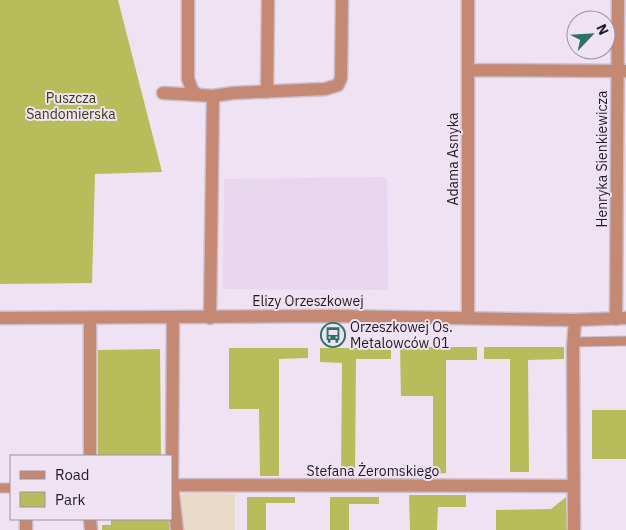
<svg xmlns="http://www.w3.org/2000/svg" width="626" height="530" font-family="'IBM Plex Sans',sans-serif">
	<rect width="100%" height="100%" fill="#efe2f3"/>
	<path fill="#eadbc8" d="M189,493L235,494V530H177L173,496Z"/>
	<path fill="#e7d6ed" d="M387,177L388,290L223,289L224,179Z"/>
	<path fill="#b8bd5b" d="M0,0H118L162,172L95,174L92,283L0,284Z
		M400,347H477V360H446V473L433,474V396H401Z
		M484,347H564V359L528,360L529,472H510V359H484Z
		M229,348H308V358L279,359V476H260L259,409H229Z
		M320,348H391V359H356L355,474L341,473L342,363L320,362Z
		M160,349L161,456H98V350Z
		M592,410H626V459H592Z
		M409,495H466V507H438L437,530H410Z
		M247,497H295V503H266V530H247Z
		M330,497H379V504H349V530H330Z
		M566,497L567,530H496V510L551,509Z
		M111,519H171L172,530H102V525H111Z"/>
	<g fill="none" stroke-linecap="round" stroke-linejoin="round">
		<defs>
			<path id="service" d="M574,342L626,341
				M0,488H11"/>
			<path id="minor" d="M188,0V79L192,90L198,95L213,96L233,93L325,89L338,85L341,78L342,0
				M468,70L625,71
				M267,92L268,0
				M163,93L198,95
				M173,318L172,485L177,530
				M210,318L213,96
				M468,318V0
				M616,319L618,0
				M90,456V319
				M172,485L574,486
				M26,519V530
				M90,519L91,530
				M574,530L573,347L575,320"/>
			<path id="tertiary" d="M0,318L332,316L575,320L626,318"/>
		</defs>
		<use href="#service" stroke="#cabecd" stroke-width="11"/>
		<use href="#minor" stroke="#cabecd" stroke-width="15"/>
		<use href="#tertiary" stroke="#cabecd" stroke-width="15"/>
		<use href="#service" stroke="#c58872" stroke-width="9"/>
		<use href="#minor" stroke="#c58872" stroke-width="12"/>
		<use href="#tertiary" stroke="#c58872" stroke-width="12"/>
	</g>
	<defs>
		<symbol id="bus-ring" viewBox="-11 -11 22 22"><circle r="9.5" fill="#efe2f3" stroke="#2d7164" stroke-width="1.5"/><path d="M-5-6H5V4H4V6H2V4H-2V6H-4V4H-5ZM-3.5-4V0h7V-4ZM-3.5 1.2v1.5H-2V1.2ZM2 1.2v1.5H3.5V1.2Z" fill="#2d7164"/></symbol>
	</defs>
	<g fill-rule="evenodd">
		<use href="#bus-ring" x="319" y="321" width="28" height="28"/>
	</g>
	<g text-anchor="middle" stroke-width="4" stroke-linejoin="round" paint-order="stroke">
		<g font-size="14" fill="#393b11" stroke="#efe2f3">
			<text x="71" y="103">Puszcza<tspan x="71" dy="16">Sandomierska</tspan></text>
		</g>
		<g font-size="14" fill="#201b21" stroke="#efe2f3">
			<text transform="translate(453 159) rotate(-90)" y="5">Adama Asnyka</text>
			<text transform="translate(602 159) rotate(-90)" y="5">Henryka Sienkiewicza</text>
			<text x="308" y="306">Elizy Orzeszkowej</text>
			<text x="373" y="476">Stefana Żeromskiego</text>
		</g>
		<g font-size="14" fill="#201b21" stroke="#efe2f3" text-anchor="start">
			<text x="350" y="332">Orzeszkowej Os.<tspan x="350" dy="16">Metalowców 01</tspan></text>
		</g>
	</g>
	<rect x="10" y="455" width="162" height="65" fill="#efe2f3" stroke="#9c929f"/>
	<rect x="20" y="471" width="25" height="8" fill="#c58872" stroke="#9c929f"/>
	<text x="55" y="480" font-size="15" fill="#201b21">Road</text>
	<rect x="20" y="492" width="25" height="15" fill="#b8bd5b" stroke="#9c929f"/>
	<text x="55" y="505" font-size="15" fill="#201b21">Park</text>
	<g transform="translate(591 35) rotate(65)"><circle r="24" fill="#efe2f3" stroke="#9c929f"/>
	<path d="M0-4L9 19L0 12L-9 19Z" fill="#2d7164"/>
	<text y="-8" font-size="14" font-weight="bold" text-anchor="middle" fill="#201b21">N</text>
	</g>
</svg>
